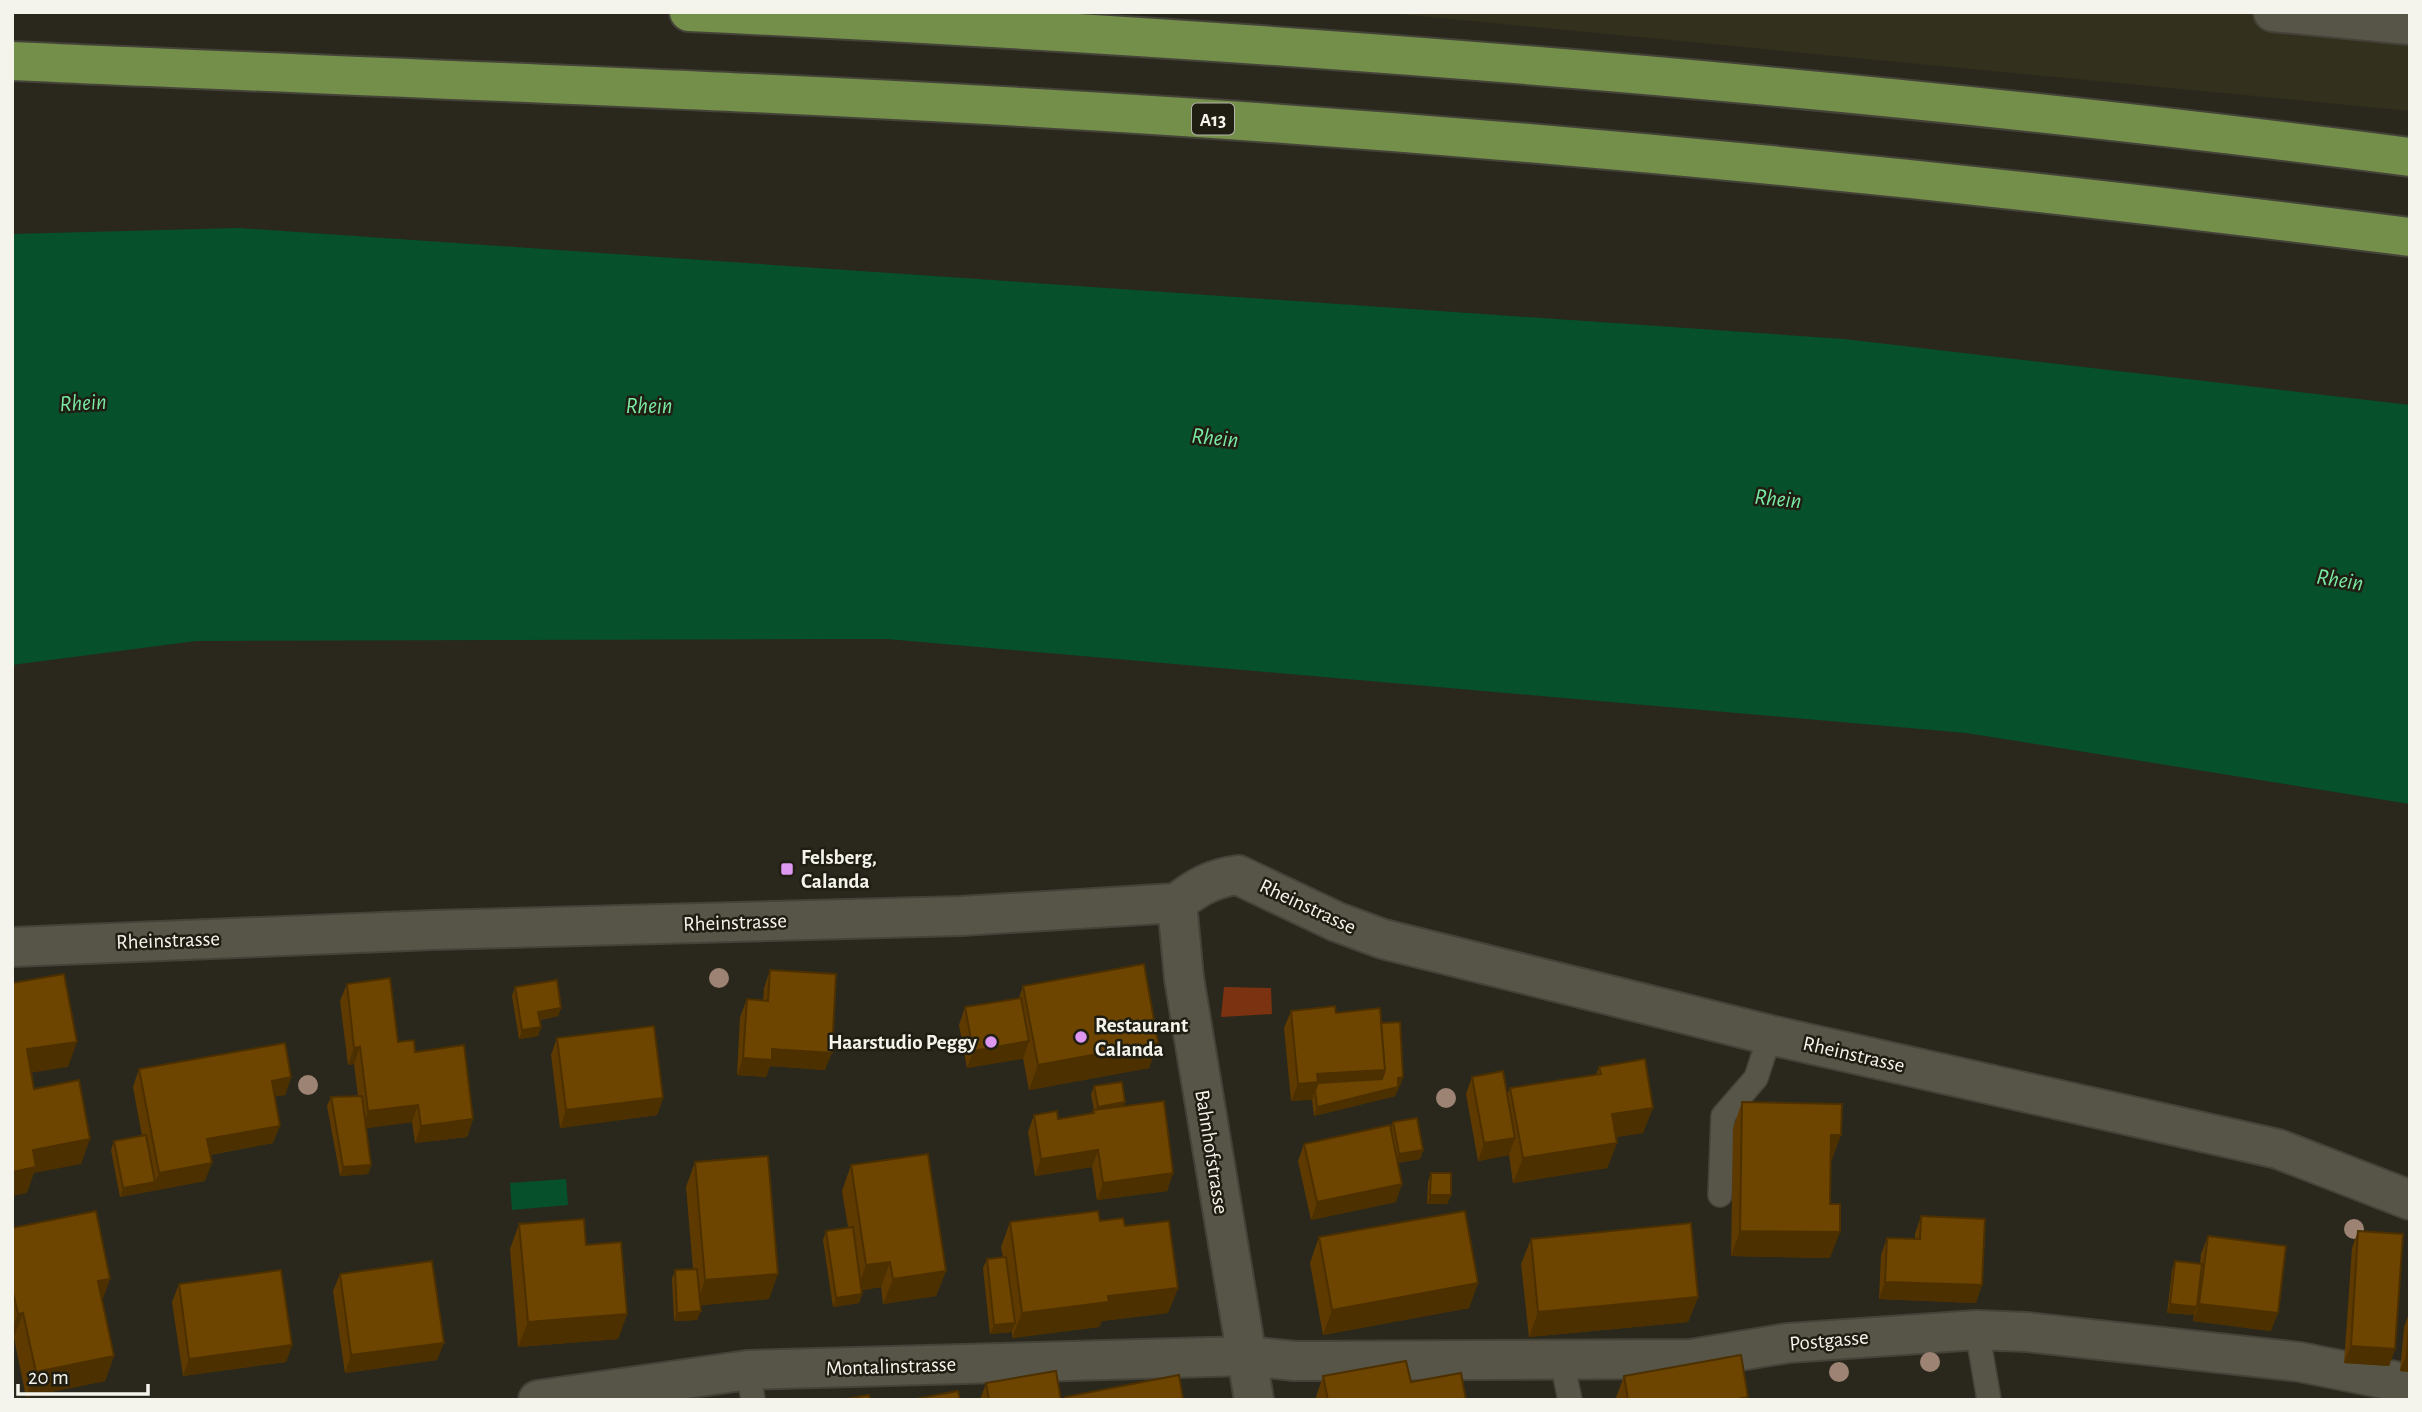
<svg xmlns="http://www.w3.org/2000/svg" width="2422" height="1412" font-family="'Alegreya Sans',sans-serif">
	<rect width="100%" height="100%" fill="#2a281c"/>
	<path fill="#33301d" d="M1377,12H2410V111Z"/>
	<path fill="#7a3210" d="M1224,987L1271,988L1272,1014L1221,1017Z"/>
	<path fill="#06502c" d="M239,228L1844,339L2410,405V804L1966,733L887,639L196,641L12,665V234Z
		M566,1179L568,1205L512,1210L510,1183Z"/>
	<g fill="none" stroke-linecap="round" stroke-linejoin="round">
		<defs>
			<path id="lane" d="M1720,1195L1723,1116L1756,1078L1770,1035
				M1977,1330L1989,1400
				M1562,1362L1570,1400
				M748,1370L753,1400"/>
			<path id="street" d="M2273,12L2410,25
				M12,947L432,930L961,916L1177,903L1184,978L1254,1400
				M538,1400L748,1370L1246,1356L1295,1361L1691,1359L1788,1343L1977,1330L2027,1332L2300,1362L2410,1384"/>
			<path id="secondary" d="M1177,903C1197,887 1213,878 1238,875L1337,922L1383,939L1770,1035L2278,1149L2410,1200"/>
			<path id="highway" d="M689,12C1264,39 1838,83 2410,157
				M12,61C402,79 793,91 1183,117C1593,144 2002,185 2410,237"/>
		</defs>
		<use href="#lane" stroke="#454339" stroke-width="26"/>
		<use href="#street" stroke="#454339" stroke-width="42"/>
		<use href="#secondary" stroke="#454339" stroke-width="42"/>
		<use href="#highway" stroke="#454339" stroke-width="42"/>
		<use href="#lane" stroke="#575548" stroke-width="23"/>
		<use href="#street" stroke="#575548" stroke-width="38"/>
		<use href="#secondary" stroke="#575548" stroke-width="38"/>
		<use href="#highway" stroke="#738f49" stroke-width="38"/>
	</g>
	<g fill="#9d8373">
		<circle cx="719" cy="978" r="10"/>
		<circle cx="308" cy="1085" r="10"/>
		<circle cx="1446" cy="1098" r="10"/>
		<circle cx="2354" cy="1229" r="10"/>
		<circle cx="1930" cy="1362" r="10"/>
		<circle cx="1839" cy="1372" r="10"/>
	</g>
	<path fill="#5e3a00" d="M770,970L825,1070L770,1066L766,1077L737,1075L740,1017L747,999L763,1001L764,988Z
		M347,984L398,1042L415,1052L473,1119L467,1137L415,1143L412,1122L366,1128L371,1165L368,1174L340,1176L327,1106L331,1097L358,1096L354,1064L348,1065L340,1001Z
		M1023,986L1158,1043L1149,1068L1029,1090L1023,1058L967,1068L959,1025L965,1007L1019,998Z
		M515,987L561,1008L558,1016L540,1020L541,1027L538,1036L519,1039L512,996Z
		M1291,1011L1336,1013L1381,1023L1403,1077L1395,1096L1314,1116L1312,1099L1291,1101L1284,1028Z
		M557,1038L663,1098L657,1115L560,1128L551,1055Z
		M1599,1067L1643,1133L1616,1137L1617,1143L1607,1168L1513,1183L1509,1155L1478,1161L1466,1094L1472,1077L1507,1095L1510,1088L1596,1075Z
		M139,1069L291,1077L285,1095L275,1096L273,1143L210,1155L205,1181L120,1197L111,1150L114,1141L142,1136L133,1087Z
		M1094,1086L1124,1106L1173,1173L1167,1191L1097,1200L1092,1167L1035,1176L1028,1132L1034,1115L1058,1119L1092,1114L1094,1110L1091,1095Z
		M1742,1102L1832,1160H1831L1830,1258L1731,1256L1733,1128Z
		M1393,1122L1423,1150L1420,1159L1398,1163L1396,1202L1311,1220L1298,1161L1304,1144L1390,1129Z
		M695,1162L769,1299L700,1305L697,1320L674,1321L672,1279L675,1270L693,1269L686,1187Z
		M851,1165L946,1271L936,1296L883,1304L881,1287L862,1290V1294L859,1303L833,1307L823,1240L826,1231L848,1227L842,1191Z
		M1431,1173L1451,1195L1447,1204H1427L1428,1182Z
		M1921,1216L1976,1303L1879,1299L1881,1255L1887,1238L1915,1239V1234Z
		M1100,1221L1125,1226L1178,1288L1168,1313L1102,1321L1099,1327L1012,1338V1332L990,1334L983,1268L987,1259L1003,1258L1001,1247L1010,1222Z
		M519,1224L627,1314L618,1339L518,1347L510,1249Z
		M12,1228L110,1279L102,1300L114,1356L105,1381L26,1397L14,1338L12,1339Z
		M2358,1231L2395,1349L2389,1366L2344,1363L2352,1248Z
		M2208,1236L2271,1331L2193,1321L2194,1315L2167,1313L2172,1270L2175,1261L2200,1264L2201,1254Z
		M1319,1237L1478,1283L1469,1308L1323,1335L1310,1263Z
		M1531,1239L1698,1297L1688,1322L1529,1337L1521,1264Z
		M340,1274L437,1360L345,1373L333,1291Z
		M179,1284L292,1345L286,1362L183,1376L172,1302Z
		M2410,1311V1372L2400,1371L2404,1327Z
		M1323,1376L1411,1382L1466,1400H1315Z
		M1624,1376L1748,1397L1747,1400H1615Z
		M986,1383L1061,1400H980Z"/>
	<path fill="#4c3000" d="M561,1008L558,1016L535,1020L538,1012Z
		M541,1027L538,1036L519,1039L522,1030Z
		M1029,1041L1023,1059L967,1068L973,1051Z
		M77,1042L68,1067L17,1075L27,1049Z
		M1158,1043L1149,1068L1029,1090L1038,1065Z
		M360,1047L354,1064L348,1065L354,1048Z
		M772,1049L832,1053L825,1070L770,1066L766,1077L737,1075L743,1058Z
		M1385,1070L1378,1088L1315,1090L1312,1100L1291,1101L1298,1084L1317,1074Z
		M291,1077L285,1095L265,1098L272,1081Z
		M1403,1077L1400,1086L1395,1087L1398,1078Z
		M1398,1087L1395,1096L1314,1116L1317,1107Z
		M663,1098L657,1115L560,1128L566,1110Z
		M1125,1102L1122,1111L1095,1116L1098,1107Z
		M418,1105L412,1122L362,1129L368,1111Z
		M1653,1108L1643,1133L1603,1139L1612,1114Z
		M473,1119L467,1137L415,1143L421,1126Z
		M280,1126L273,1143L201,1156L207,1139Z
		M1831,1135H1841L1832,1160H1822Z
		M1515,1138L1509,1155L1478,1161L1484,1143Z
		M90,1139L81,1164L34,1173L27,1193L12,1196V1172L33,1150Z
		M1617,1143L1607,1168L1513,1183L1523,1158Z
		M1098,1150L1092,1167L1035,1176L1041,1159Z
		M1423,1150L1420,1159L1396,1163L1399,1154Z
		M212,1163L205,1181L120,1197L123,1188L155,1182L159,1173Z
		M371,1165L368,1174L340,1176L343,1167Z
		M1173,1173L1167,1191L1097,1200L1103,1183Z
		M1402,1184L1396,1202L1311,1220L1317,1202Z
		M1430,1195H1451L1447,1204H1427Z
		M1740,1231L1840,1232L1830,1258L1731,1256Z
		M890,1262L881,1287L857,1291L866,1265Z
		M946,1271L936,1296L883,1304L893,1279Z
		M778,1274L769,1299L696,1306L705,1280Z
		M110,1279L101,1304L98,1281Z
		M1885,1282L1982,1285L1976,1303L1879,1299Z
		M1478,1283L1469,1308L1323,1335L1332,1310Z
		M1178,1288L1168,1313L1102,1321L1099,1327L1012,1338L1022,1313L1108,1296Z
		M862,1294L859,1303L833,1307L836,1298Z
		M1698,1297L1688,1322L1529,1337L1538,1312Z
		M2170,1304L2197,1307L2194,1315L2167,1313Z
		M2199,1304L2278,1313L2271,1331L2193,1321Z
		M701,1311L697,1320L674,1321L677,1313Z
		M23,1313L14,1338L12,1339V1329L18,1314Z
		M627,1314L618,1339L518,1347L528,1322Z
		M1015,1323L1012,1332L990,1334L994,1325Z
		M444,1343L437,1360L345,1373L351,1355Z
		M292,1345L286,1362L183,1376L189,1359Z
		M2351,1346L2395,1349L2389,1366L2344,1363Z
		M2407,1354H2410V1372L2400,1371Z
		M114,1356L105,1381L26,1397L36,1372Z"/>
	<path fill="#6d4400" stroke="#4c3000" stroke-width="2" d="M1144,964L1158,1043L1038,1065L1023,986Z
		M770,970L836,974L832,1053L772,1049V1060L743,1058L747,999L768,1001Z
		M64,974L77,1042L27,1049L34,1089L79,1080L90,1139L33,1150L36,1167L12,1172V983Z
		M390,978L398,1042L414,1040L415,1052L464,1045L473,1119L421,1126L418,1105L368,1111L360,1047L354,1048L347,984Z
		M557,980L561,1008L538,1012L541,1027L522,1030L515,987Z
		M1021,998L1029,1041L973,1051L965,1007Z
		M1335,1006L1336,1013L1380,1008L1385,1070L1317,1074L1318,1082L1298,1084L1291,1011Z
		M1400,1022L1403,1077L1398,1078V1087L1317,1107L1315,1090L1318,1083L1382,1079L1385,1070L1381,1023Z
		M654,1026L663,1098L566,1110L557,1038Z
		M285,1043L291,1077L272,1081L280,1126L207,1139L212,1163L159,1173L139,1069Z
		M1645,1059L1653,1108L1612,1114L1617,1143L1523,1158L1510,1088L1601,1074L1599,1067Z
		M1503,1071L1515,1138L1484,1143L1472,1077Z
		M1122,1082L1125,1102L1098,1107L1094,1086Z
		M362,1096L371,1165L343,1167L331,1097Z
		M1164,1101L1173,1173L1103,1183L1098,1150L1041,1159L1034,1115L1057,1111L1058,1119L1094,1113L1093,1110Z
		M1742,1102L1842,1104L1841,1135H1831L1830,1204H1840V1232L1740,1231Z
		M1417,1118L1423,1150L1399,1154L1393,1122Z
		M1390,1125L1402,1184L1317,1202L1304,1144Z
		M146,1135L155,1182L123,1188L114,1141Z
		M928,1154L946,1271L893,1279L890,1262L866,1265L851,1165Z
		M768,1156L778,1274L705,1280L695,1162Z
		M1431,1173H1451V1195H1430Z
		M96,1211L110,1279L98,1281L114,1356L36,1372L23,1313L18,1314L12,1288V1228Z
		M1098,1211L1100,1221L1123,1218L1125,1226L1169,1221L1178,1288L1108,1296L1109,1302L1022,1313L1010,1222Z
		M1465,1211L1478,1283L1332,1310L1319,1237Z
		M1921,1216L1985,1219L1982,1285L1885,1282L1887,1238L1920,1239Z
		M584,1219L586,1245L621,1242L627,1314L528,1322L519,1224Z
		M1691,1223L1698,1297L1538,1312L1531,1239Z
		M853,1227L862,1294L836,1298L826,1231Z
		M2358,1231L2403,1234L2395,1349L2351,1346Z
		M2208,1236L2286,1246L2278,1313L2199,1304Z
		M1006,1257L1015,1323L994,1325L987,1259Z
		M432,1261L444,1343L351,1355L340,1274Z
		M2175,1261L2202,1264L2197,1307L2170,1304Z
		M697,1269L701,1311L677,1313L675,1270Z
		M281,1270L292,1345L189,1359L179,1284Z
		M2410,1316V1354H2407Z
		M1741,1355L1748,1397L1734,1400H1628L1624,1376Z
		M1406,1361L1411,1382L1461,1373L1466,1400H1328L1323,1376Z
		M1056,1371L1061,1400H989L986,1383Z
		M1179,1375L1183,1399L1187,1400H1066L1065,1397Z
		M958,1391L960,1400H910Z
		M869,1395L870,1400H841Z"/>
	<g fill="#de98f2" stroke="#201e13" stroke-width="2.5">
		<rect x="780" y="862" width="14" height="14" rx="3.5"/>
		<circle cx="1081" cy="1037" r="7"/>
		<circle cx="991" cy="1042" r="7"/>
	</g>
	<g text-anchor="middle" stroke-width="5" stroke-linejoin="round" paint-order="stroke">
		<rect fill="#201e13" stroke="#b5b4ab" stroke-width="2" x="1192" y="103.5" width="42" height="31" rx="5"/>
		<g font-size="19" font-weight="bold" fill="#f5f4ec">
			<text x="1213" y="126">A13</text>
		</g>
		<g font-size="21" font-weight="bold" fill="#f5f4ec" stroke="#201e13" text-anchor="start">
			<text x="801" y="864">Felsberg,<tspan x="801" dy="24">Calanda</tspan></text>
			<text x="1095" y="1032">Restaurant<tspan x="1095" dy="24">Calanda</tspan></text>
			<text x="977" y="1049" text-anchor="end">Haarstudio Peggy</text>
		</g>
		<g font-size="21" fill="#f5f4ec" stroke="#201e13">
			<text transform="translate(1308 906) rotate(25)" y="7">Rheinstrasse</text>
			<text transform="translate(735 922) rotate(-2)" y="7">Rheinstrasse</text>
			<text transform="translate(168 940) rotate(-2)" y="7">Rheinstrasse</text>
			<text transform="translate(1854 1054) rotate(13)" y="7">Rheinstrasse</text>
			<text transform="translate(1212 1152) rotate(81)" y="7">Bahnhofstrasse</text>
			<text transform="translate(1829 1340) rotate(-5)" y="7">Postgasse</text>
			<text transform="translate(891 1366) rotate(-2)" y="7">Montalinstrasse</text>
		</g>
		<g font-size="23" font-style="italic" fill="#79eba5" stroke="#201e13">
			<text transform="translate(83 402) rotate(-3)" y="8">Rhein</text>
			<text x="649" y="413">Rhein</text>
			<text transform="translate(1215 437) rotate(6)" y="8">Rhein</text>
			<text transform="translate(1778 498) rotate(6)" y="8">Rhein</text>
			<text transform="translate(2340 579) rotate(9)" y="8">Rhein</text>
		</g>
	</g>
	<rect width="2422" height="1412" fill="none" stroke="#f5f4ec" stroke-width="28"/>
	<path d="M18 1384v10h130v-10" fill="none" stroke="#f5f4ec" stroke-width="3.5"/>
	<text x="28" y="1384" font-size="21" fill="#f5f4ec" stroke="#201e13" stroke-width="5" paint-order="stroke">20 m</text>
</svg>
